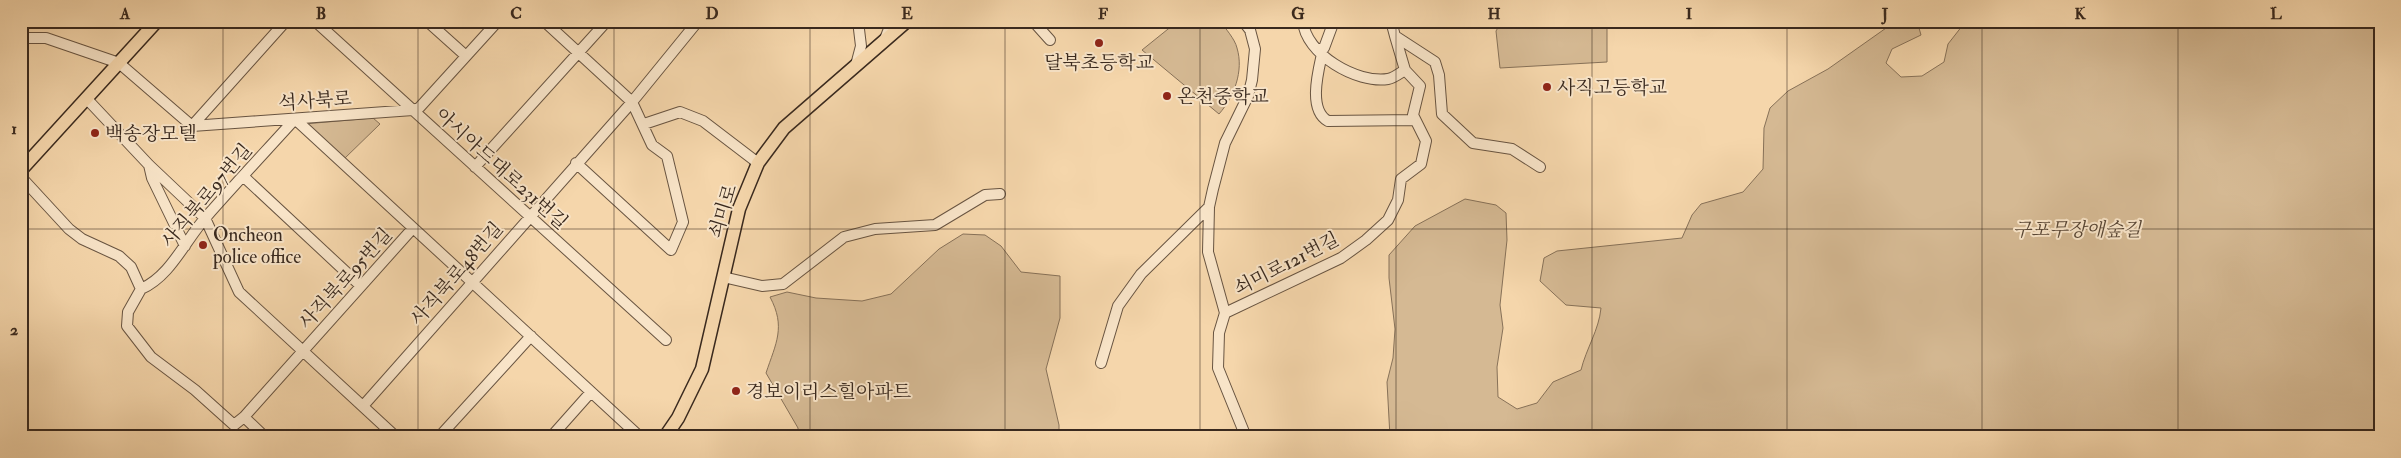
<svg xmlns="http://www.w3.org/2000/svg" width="2401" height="458" font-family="'IM FELL Double Pica','Noto Serif KR',serif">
	<rect width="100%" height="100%" fill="#f5d6ab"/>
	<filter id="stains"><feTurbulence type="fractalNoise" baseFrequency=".004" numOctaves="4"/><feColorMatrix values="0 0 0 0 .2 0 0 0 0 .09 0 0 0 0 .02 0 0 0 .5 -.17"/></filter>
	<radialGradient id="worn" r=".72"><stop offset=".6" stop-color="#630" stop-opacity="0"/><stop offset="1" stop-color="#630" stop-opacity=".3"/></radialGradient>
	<path fill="#d5b993" stroke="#877158" d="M1178,21H1220C1225,28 1235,39 1237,48C1244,71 1234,97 1219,114L1142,50Z
		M1502,21H1607V62L1500,68L1496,31Z
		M1896,21H1917L1921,35L1892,49L1886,63L1901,77L1922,76L1944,62L1948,44L1966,21H2380V437H1390L1387,382L1393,358L1395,329L1389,278V255L1415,226L1465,199L1496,205L1506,213L1507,240L1500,305L1503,328L1497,367L1498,397L1517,409L1537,403L1553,382L1581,370C1586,349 1599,330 1601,308L1566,305L1540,281L1544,258L1557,251L1682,238L1692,215L1701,204L1743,192L1763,169L1764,128L1770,108L1788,91L1828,69Z
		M373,118L380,124L344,159L304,124Z
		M963,234L985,235L1001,246L1021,272L1060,276V318L1046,369L1059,425V437H798V428L766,373C776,343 786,327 770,297L787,292L816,298L862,301L891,294L939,249Z"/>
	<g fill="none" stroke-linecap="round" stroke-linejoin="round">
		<defs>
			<path id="minor" d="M315,21L666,340
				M427,21L466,56
				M544,21L632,102L652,145L667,156L683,222L671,250L576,163
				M1033,21L1050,40
				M1243,21L1250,30L1255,49L1252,80L1248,96L1225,143L1213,189L1209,207L1208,252L1225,313L1219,333L1218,368L1246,437
				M1303,21C1305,54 1357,84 1388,79C1394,78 1400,73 1405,70
				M1391,21L1395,36L1435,62L1439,75L1442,114L1473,143L1512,149L1540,167
				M21,38H46L119,63L192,126L413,110L419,108L498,21
				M885,39L892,21
				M1319,49L1324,48L1334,21
				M1322,54C1318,72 1308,110 1328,121L1415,120
				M856,65L861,46L858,21
				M86,98L149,165L205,218L239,292L396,437
				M644,124L680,112L703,121L758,163
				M192,126L286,21
				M149,165L152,178L185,246
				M475,167L607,21
				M243,176L361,286
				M21,177L69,229L82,239L119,256L131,267L141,289L128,312L127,326L151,357L195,390L234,425L244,417L413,228
				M723,277L762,286L783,284L844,237L875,229L935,225L985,195L1000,194
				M141,289C171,276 185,240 207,216C236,183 266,151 295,119L640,437
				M1225,313L1341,258L1366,240L1388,220L1398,200L1401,179L1421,164L1426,141L1413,115L1420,86L1405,70L1395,36
				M1101,363L1118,306L1141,274L1209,207
				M363,406L632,102L698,21
				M244,417L265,437
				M439,437L531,336
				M551,437L591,392"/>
			<path id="major" d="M21,170L157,21
				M665,437L678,418L702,369L739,209L758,163L784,128L907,21"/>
		</defs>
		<use href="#minor" stroke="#685441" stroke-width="12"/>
		<use href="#major" stroke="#39291e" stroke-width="15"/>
		<use href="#minor" stroke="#f8e4c8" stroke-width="10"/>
		<use href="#major" stroke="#f5d6ab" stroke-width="12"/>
	</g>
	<path fill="none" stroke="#39291e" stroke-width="1" stroke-opacity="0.55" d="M223,21V437M418,21V437M614,21V437M810,21V437M1005,21V437M1200,21V437M1396,21V437M1592,21V437M1787,21V437M1982,21V437M2178,21V437M21,229H2380"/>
	<g fill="#8f2418" stroke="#f8e4c8" stroke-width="2">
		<circle cx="1099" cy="43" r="5"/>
		<circle cx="1547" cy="87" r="5"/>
		<circle cx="1167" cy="96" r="5"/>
		<circle cx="95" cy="133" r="5"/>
		<circle cx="203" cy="245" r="5"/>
		<circle cx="736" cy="391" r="5"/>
	</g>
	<g text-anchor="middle" stroke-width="4" stroke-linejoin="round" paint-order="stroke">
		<g font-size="19" fill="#39291e" stroke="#f8e4c8" text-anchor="start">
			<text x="1099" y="69" text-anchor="middle">달북초등학교</text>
			<text x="1557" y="94">사직고등학교</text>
			<text x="1177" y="103">온천중학교</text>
			<text x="105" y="140">백송장모텔</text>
			<text x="213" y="241">Oncheon<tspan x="213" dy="22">police office</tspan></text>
			<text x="746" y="398">경보이리스힐아파트</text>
		</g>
		<g font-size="19" fill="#39291e" stroke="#f8e4c8">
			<text transform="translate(315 100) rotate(-4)" y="7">석사북로</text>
			<text transform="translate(502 168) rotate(42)" y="7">아시아드대로231번길</text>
			<text transform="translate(206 195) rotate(-50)" y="7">사직북로97번길</text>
			<text transform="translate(722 211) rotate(-73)" y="7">쇠미로</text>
			<text transform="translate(1286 263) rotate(-27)" y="7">쇠미로121번길</text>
			<text transform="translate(456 273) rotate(-49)" y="7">사직북로48번길</text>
			<text transform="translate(345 278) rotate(-48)" y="7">사직북로95번길</text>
		</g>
		<g font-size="19" font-style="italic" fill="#584635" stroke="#f8e4c8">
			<text x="2077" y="236">구포무장애숲길</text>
		</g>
	</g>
	<rect width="2401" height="458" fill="none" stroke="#f5d6ab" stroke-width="55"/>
	<rect x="28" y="28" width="2346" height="402" fill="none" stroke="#39291e" stroke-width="2"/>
	<g font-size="16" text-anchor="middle" font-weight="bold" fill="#39291e">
		<text x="125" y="19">A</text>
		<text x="321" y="19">B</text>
		<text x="516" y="19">C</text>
		<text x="712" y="19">D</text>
		<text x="907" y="19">E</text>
		<text x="1103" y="19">F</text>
		<text x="1298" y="19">G</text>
		<text x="1494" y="19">H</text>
		<text x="1689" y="19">I</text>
		<text x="1885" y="19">J</text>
		<text x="2080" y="19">K</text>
		<text x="2276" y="19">L</text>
		<text x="14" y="134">1</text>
		<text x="14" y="335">2</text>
	</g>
	<rect width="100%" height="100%" filter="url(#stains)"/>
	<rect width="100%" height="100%" fill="url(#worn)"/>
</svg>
